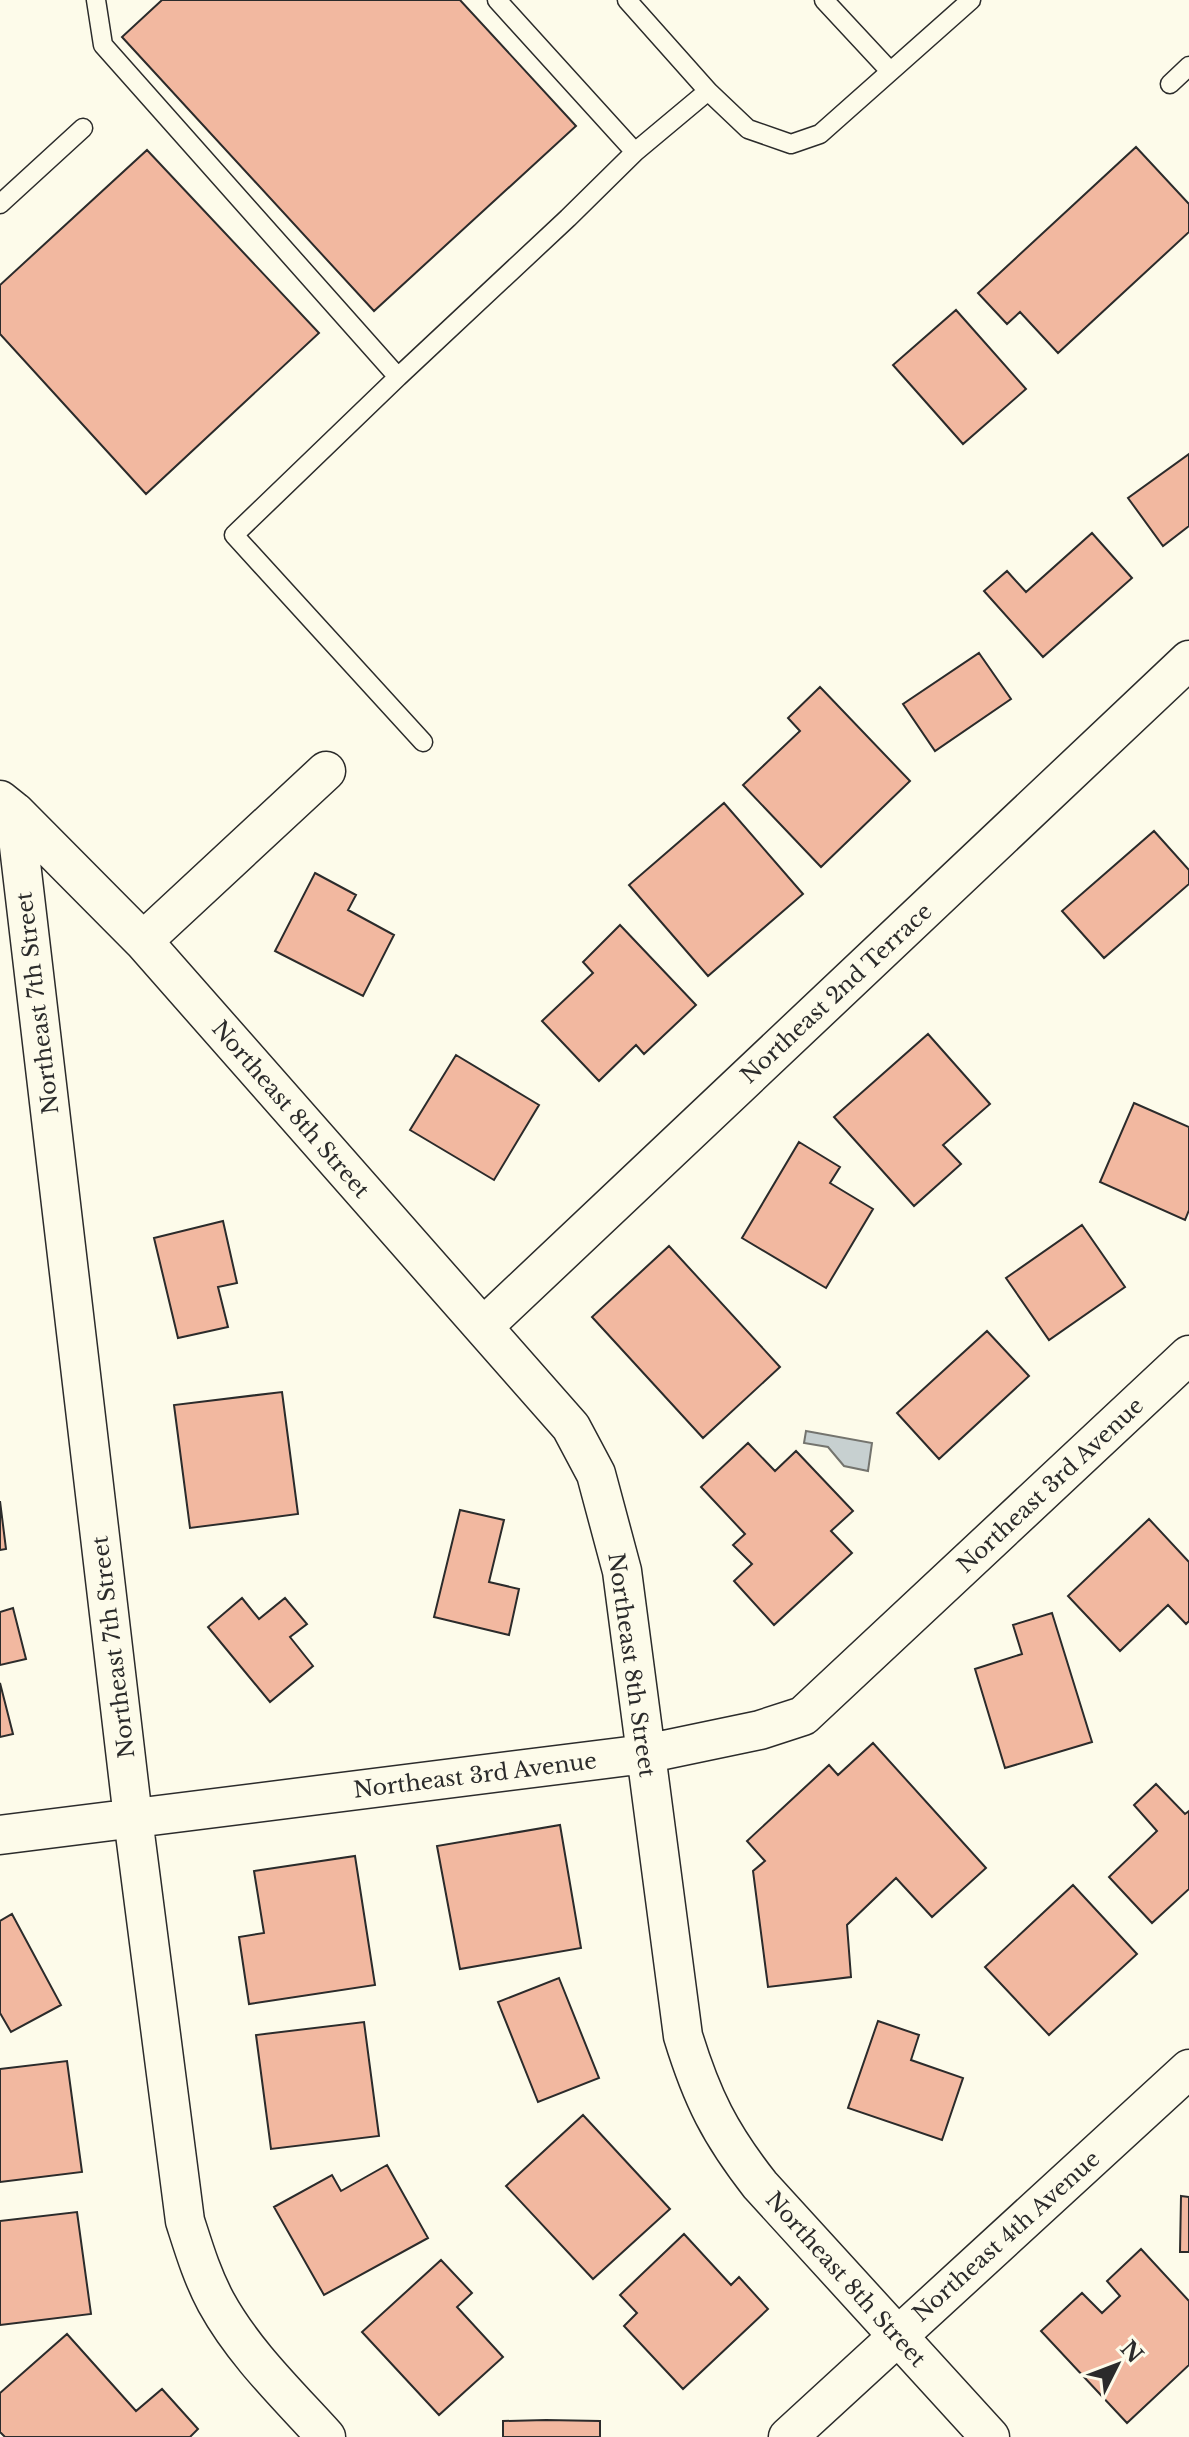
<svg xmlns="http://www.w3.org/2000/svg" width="1189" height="2437" font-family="'Libre Baskerville',serif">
	<rect width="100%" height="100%" fill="#fdfbea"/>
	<path fill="#c7d0d0" stroke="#74746e" stroke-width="2" d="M806,1431L872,1443L868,1471L844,1466L828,1447L804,1443Z"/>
	<path fill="#f2b8a0" stroke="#2b2b2b" stroke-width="2" d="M162,0H460L576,126L374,311L122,37Z
		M1136,147L1189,204V232L1058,353L1020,312L1007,324L978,293Z
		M147,150L319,333L146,494L0,334V285Z
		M956,310L1026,389L963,444L893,365Z
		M1189,454V526L1163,546L1128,498Z
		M1092,533L1132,578L1043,657L984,591L1007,571L1026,592Z
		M979,653L1011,699L935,751L903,704Z
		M820,687L910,781L821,867L743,785L800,731L788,718Z
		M724,803L803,894L708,976L629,885Z
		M1154,831L1189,870V884L1104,958L1062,911Z
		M315,873L356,895L348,910L394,935L363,996L275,951Z
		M620,925L696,1005L644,1054L636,1045L599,1081L542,1021L593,973L583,962Z
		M928,1034L990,1104L943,1145L961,1164L914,1206L834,1117Z
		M456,1055L539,1105L494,1180L410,1130Z
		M1134,1103L1189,1127V1210L1185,1220L1100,1182Z
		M799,1142L840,1167L830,1183L873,1209L826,1288L742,1238Z
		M223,1221L237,1283L218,1287L228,1327L178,1338L154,1238Z
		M1082,1225L1125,1287L1049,1340L1006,1278Z
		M669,1246L780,1367L703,1438L592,1317Z
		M987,1331L1029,1376L939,1459L897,1413Z
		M282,1392L298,1514L190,1528L174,1405Z
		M748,1443L775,1471L796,1451L853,1511L831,1531L852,1553L774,1625L734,1581L752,1564L733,1545L745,1534L701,1487Z
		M0,1501L6,1549L0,1550Z
		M460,1510L504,1520L489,1582L519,1589L509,1635L434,1617Z
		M1149,1519L1189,1562V1621L1186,1624L1168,1605L1120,1651L1068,1596Z
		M242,1598L259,1619L285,1598L307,1624L290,1637L313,1666L270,1702L208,1627Z
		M13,1608L26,1659L0,1665V1612Z
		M1052,1613L1092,1742L1005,1768L975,1669L1022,1654L1013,1625Z
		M0,1683L13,1734L0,1737Z
		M873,1743L986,1868L932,1917L896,1878L847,1925L851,1977L768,1987L753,1871L765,1861L747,1841L829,1765L838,1775Z
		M1156,1784L1185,1814L1189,1811V1889L1152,1923L1109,1877L1157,1831L1134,1805Z
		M560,1825L581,1948L460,1969L437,1846Z
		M355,1856L375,1985L249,2004L239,1937L264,1933L254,1871Z
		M1073,1885L1137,1954L1049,2035L985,1967Z
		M12,1914L61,2005L11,2032L0,2013V1921Z
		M559,1978L599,2078L538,2102L498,2002Z
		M878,2021L919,2035L911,2060L963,2078L942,2140L848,2108Z
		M364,2022L379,2136L271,2149L256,2035Z
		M67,2061L82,2172L0,2182V2069Z
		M583,2115L670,2209L593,2279L506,2186Z
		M387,2165L428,2238L324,2295L274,2207L332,2175L341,2191Z
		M1181,2196L1189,2197V2252H1180Z
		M77,2212L91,2314L0,2325V2221Z
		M684,2234L731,2285L739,2277L768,2309L683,2389L624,2326L637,2313L620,2295Z
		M1141,2249L1189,2301V2365L1127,2423L1041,2331L1082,2293L1102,2313L1120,2296L1107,2281Z
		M441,2260L472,2293L457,2307L503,2357L439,2415L362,2332Z
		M67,2334L136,2411L162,2389L198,2429L190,2437H5L0,2432V2393Z
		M546,2420L600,2421V2437H503V2421Z"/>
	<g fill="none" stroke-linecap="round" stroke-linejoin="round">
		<defs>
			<path id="service" d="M96,0L103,45L398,377L568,218L635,152L708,91L748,129L791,144L820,134L971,0
				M497,0L635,152
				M627,0L708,91
				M824,0L890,71
				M1170,84L1189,66
				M0,204L83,128
				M398,377L234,535L423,742"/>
			<path id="minor" d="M0,800L15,812L143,941L571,1427L596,1474L622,1571L683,2036C702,2098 720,2134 760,2185L990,2437
				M15,812L133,1818L185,2221C194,2249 202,2276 216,2302C244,2353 287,2394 326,2437
				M143,941L326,771
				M483,1327L1189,660
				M0,1835L645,1754L760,1730L803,1716L1189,1355
				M788,2437L1189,2069"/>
		</defs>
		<use href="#service" stroke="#2b2b2b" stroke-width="21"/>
		<use href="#minor" stroke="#2b2b2b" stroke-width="41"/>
		<use href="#service" stroke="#fdfbea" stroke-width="18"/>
		<use href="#minor" stroke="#fdfbea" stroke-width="38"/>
	</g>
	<g text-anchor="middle" stroke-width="6" stroke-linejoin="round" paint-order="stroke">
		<g font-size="22" fill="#2b2b2b" stroke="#fdfbea">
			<text transform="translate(836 993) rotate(-43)" y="8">Northeast 2nd Terrace</text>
			<text transform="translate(37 1003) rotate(-97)" y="8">Northeast 7th Street</text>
			<text transform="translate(291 1109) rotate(49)" y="8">Northeast 8th Street</text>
			<text transform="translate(1050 1485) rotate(-43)" y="8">Northeast 3rd Avenue</text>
			<text transform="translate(113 1647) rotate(-97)" y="8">Northeast 7th Street</text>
			<text transform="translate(632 1665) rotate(82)" y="8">Northeast 8th Street</text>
			<text transform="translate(475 1775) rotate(-7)" y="8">Northeast 3rd Avenue</text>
			<text transform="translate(1006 2236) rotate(-42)" y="8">Northeast 4th Avenue</text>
			<text transform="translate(846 2279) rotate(48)" y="8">Northeast 8th Street</text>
		</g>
	</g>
	<g transform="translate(1117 2365) rotate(48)" stroke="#fdfbea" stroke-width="6" paint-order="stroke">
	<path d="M0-6L14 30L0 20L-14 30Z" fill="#2b2b2b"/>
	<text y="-12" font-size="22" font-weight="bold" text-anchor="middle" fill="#2b2b2b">N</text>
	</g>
</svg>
